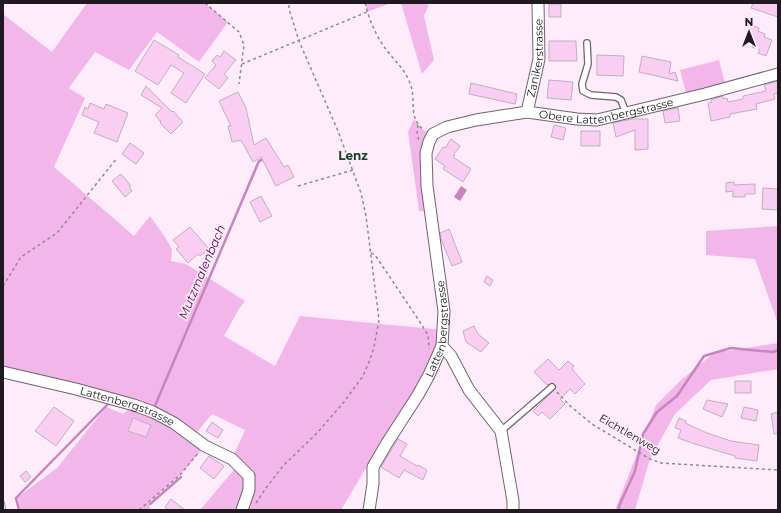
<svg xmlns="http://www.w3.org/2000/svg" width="781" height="513" font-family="Montserrat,sans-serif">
	<rect width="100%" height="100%" fill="#feecfb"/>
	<path fill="#f3b6ea" d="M87,3H205L228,22L199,62L157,32L129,70L95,52L69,88L85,98L54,167L134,236L150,216L165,237L172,249L171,261L186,264L245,301L239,309L224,336L275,366L300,316L443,330L420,381L387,433L341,510H200L238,465L232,459L245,430L212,414L193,437L205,446L180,475L148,503L151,510H20L18,497L57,468L106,407L123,414L134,405L3,372V14L52,52Z
		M365,3H391L367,12Z
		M401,3H422L429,5L424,16L434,60L422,74Z
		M719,60L725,83L686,93L680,70Z
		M414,119C419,127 424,132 433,134L429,142V212L419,211L408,132Z
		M778,226V324L755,259L706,255V231Z
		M778,343V369L711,380L675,414L650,459L635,510H615L656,405L681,380L714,353Z"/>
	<path fill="#c785bf" d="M461,186L467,190L460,201L454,197Z"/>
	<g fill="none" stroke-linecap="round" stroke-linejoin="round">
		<path stroke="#c785bf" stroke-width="2.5" d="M154,408L259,161L264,159
			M150,504L181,477
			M19,510L16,498L109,403
			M619,510V506L635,471L643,434L657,412L677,396L704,356L731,348L773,352L778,350"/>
	</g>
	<path fill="#f9cef2" stroke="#c0afbd" d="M753,3H778V17L751,8Z
		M549,4H561V17H549Z
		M751,25L759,28L758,31L765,34L764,37L772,40L766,56L758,53L760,50L752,47L753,44L745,41Z
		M154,40L179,55L178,57L205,74L186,103L171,93L184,73L171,65L158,85L135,71Z
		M549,41H576L577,61H549Z
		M224,51L236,60L224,74L228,78L219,89L205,78L216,65L212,61L217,55L220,57Z
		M597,55L624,56L623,76L597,75Z
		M642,56L671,62L669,74L675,72L678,81L639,72Z
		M549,80L573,82L571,100L547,98Z
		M778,81V93L774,94L775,99L756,104L757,109L730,114V117L711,121L708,103L712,102L711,100L723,96V99L727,98L728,102L743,99V96L766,91L764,85Z
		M471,83L517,94L515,104L469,94Z
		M146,86L172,112L173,111L183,122L171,134L160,123L161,122L155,115L162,108L141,95Z
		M238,92L246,108L254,145L266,138L284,167L288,165L294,177L276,186L261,157L253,162L241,140L232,142L228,126H231L219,101Z
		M90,103L104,109L106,104L128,113L117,142L94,133L99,122L82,115L85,107L88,109Z
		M678,108L680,121L665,123L663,111Z
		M632,119H648V149L635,150V130L616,137L613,123Z
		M554,125L566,128L563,140L551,137Z
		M581,131H600V146H581Z
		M451,139L460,146L454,154L455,155L453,157L471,169L463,182L443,169L445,166L435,159L443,147L445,148Z
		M130,143L144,153L136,164L122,154Z
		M121,174L131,186L129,187L132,191L125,197L112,181Z
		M734,182V185L755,184V194H745V197H733V191L726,192V183Z
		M763,188L778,189V210L762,209Z
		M261,196L272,216L260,222L250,202Z
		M190,227L209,249L200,256L198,254L188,263L176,249L179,247L173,240Z
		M449,229L462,262L452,266L441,239L440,233Z
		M487,276L493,280L490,286L484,282Z
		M474,326L478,334L489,343L481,352L466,342L463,331Z
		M548,359L559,370L568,361L574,366L572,369L585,384L575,394L570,389L560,399L565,404L550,419L542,412L538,416L533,411L556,388L555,385L553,383L547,385L534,372Z
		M735,381H751V393H735Z
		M707,400L728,404L722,417L703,409Z
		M54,407L74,421L56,446L35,431Z
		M744,407L758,410L756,421L741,418Z
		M778,412V434H774L771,414Z
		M133,418L151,425L146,437L128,431Z
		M679,418L686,421L685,423L707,433L731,441L759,445L757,461L735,458V456L695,444L678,438L681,430L675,428Z
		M212,422L223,430L218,438L206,431Z
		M398,439L407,444L400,456L417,466L418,465L427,470L423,480L404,470L399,478L381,467Z
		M209,456L224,466L214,479L200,468Z
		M26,471L31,477L25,482L20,476Z
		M171,499L185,510H169L165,507Z"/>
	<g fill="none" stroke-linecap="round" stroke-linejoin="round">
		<defs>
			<path id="lane" d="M587,43L588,64L582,84L583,91L591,95L616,97L621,100L626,113
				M501,431L552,387"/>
			<g id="street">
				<path id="s1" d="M527,112L539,59L538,3"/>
				<path d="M442,346L451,356L469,390L501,431L513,501V510"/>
				<path id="s2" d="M3,372L76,389L134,405L153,412L174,423L205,446L232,459L249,476V490L242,510"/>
				<path id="s3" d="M369,510L373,484V467L387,443L418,395L429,375L442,346L444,311L427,186L426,153L429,142L433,134L447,127L476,120L527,112L577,119L597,120L705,94L778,74"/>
			</g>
		</defs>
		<use href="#lane" stroke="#72626f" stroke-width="8"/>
		<use href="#street" stroke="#72626f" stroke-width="13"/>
		<path stroke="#948792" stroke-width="1.5" stroke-dasharray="3 3" stroke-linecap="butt" d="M205,3L239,32L244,45L239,84
			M365,3C369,19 375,34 385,48C393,59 405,69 410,83C417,100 407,117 424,130
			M242,64L367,12
			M418,125L417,134L419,141
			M298,186L353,170
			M371,253L375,255L420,322L428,335L429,349
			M3,286L21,257L57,233L117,158
			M557,392L569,405L592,424L650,459L661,463L778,470
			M256,503L266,488L283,466L317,433L344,402L363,376L369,362L374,347L379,320L366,216L361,193L338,131L299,41L289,9V3
			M139,510L180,475L198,453"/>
		<use href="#lane" stroke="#fff" stroke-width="5.5"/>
		<use href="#street" stroke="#fff" stroke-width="11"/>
		<defs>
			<path id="rail" d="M3,503L4,510"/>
		</defs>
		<use href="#rail" stroke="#877b85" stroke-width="4"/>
		<use href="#rail" stroke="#feecfb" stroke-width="2.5" stroke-dasharray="8" stroke-linecap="butt"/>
	</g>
	<g text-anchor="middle" stroke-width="3.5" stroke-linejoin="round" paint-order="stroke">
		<g font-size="11" fill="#20191f" stroke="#feecfb">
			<text dy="4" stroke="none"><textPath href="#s1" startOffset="55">Zanikerstrasse</textPath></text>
			<text dy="4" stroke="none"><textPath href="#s3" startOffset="575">Obere Lattenbergstrasse</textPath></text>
			<text dy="4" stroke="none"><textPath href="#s3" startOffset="199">Lattenbergstrasse</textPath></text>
			<text dy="4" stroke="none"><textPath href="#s2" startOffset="129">Lattenbergstrasse</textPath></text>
			<text transform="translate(630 434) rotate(30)" y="4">Eichtlenweg</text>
		</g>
		<g font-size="12" font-weight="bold" fill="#104422" stroke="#feecfb">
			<text x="353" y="160">Lenz</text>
		</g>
		<g font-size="12" font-style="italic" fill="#5d0a58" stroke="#feecfb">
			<text transform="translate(202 272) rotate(-67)" y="4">Mutzmalenbach</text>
		</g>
	</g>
	<rect width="781" height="513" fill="none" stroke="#20191f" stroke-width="8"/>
	<g transform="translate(749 32)" stroke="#feecfb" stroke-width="3" paint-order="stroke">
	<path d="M0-3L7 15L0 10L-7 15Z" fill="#20191f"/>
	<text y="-6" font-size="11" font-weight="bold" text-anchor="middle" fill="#20191f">N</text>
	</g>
</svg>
